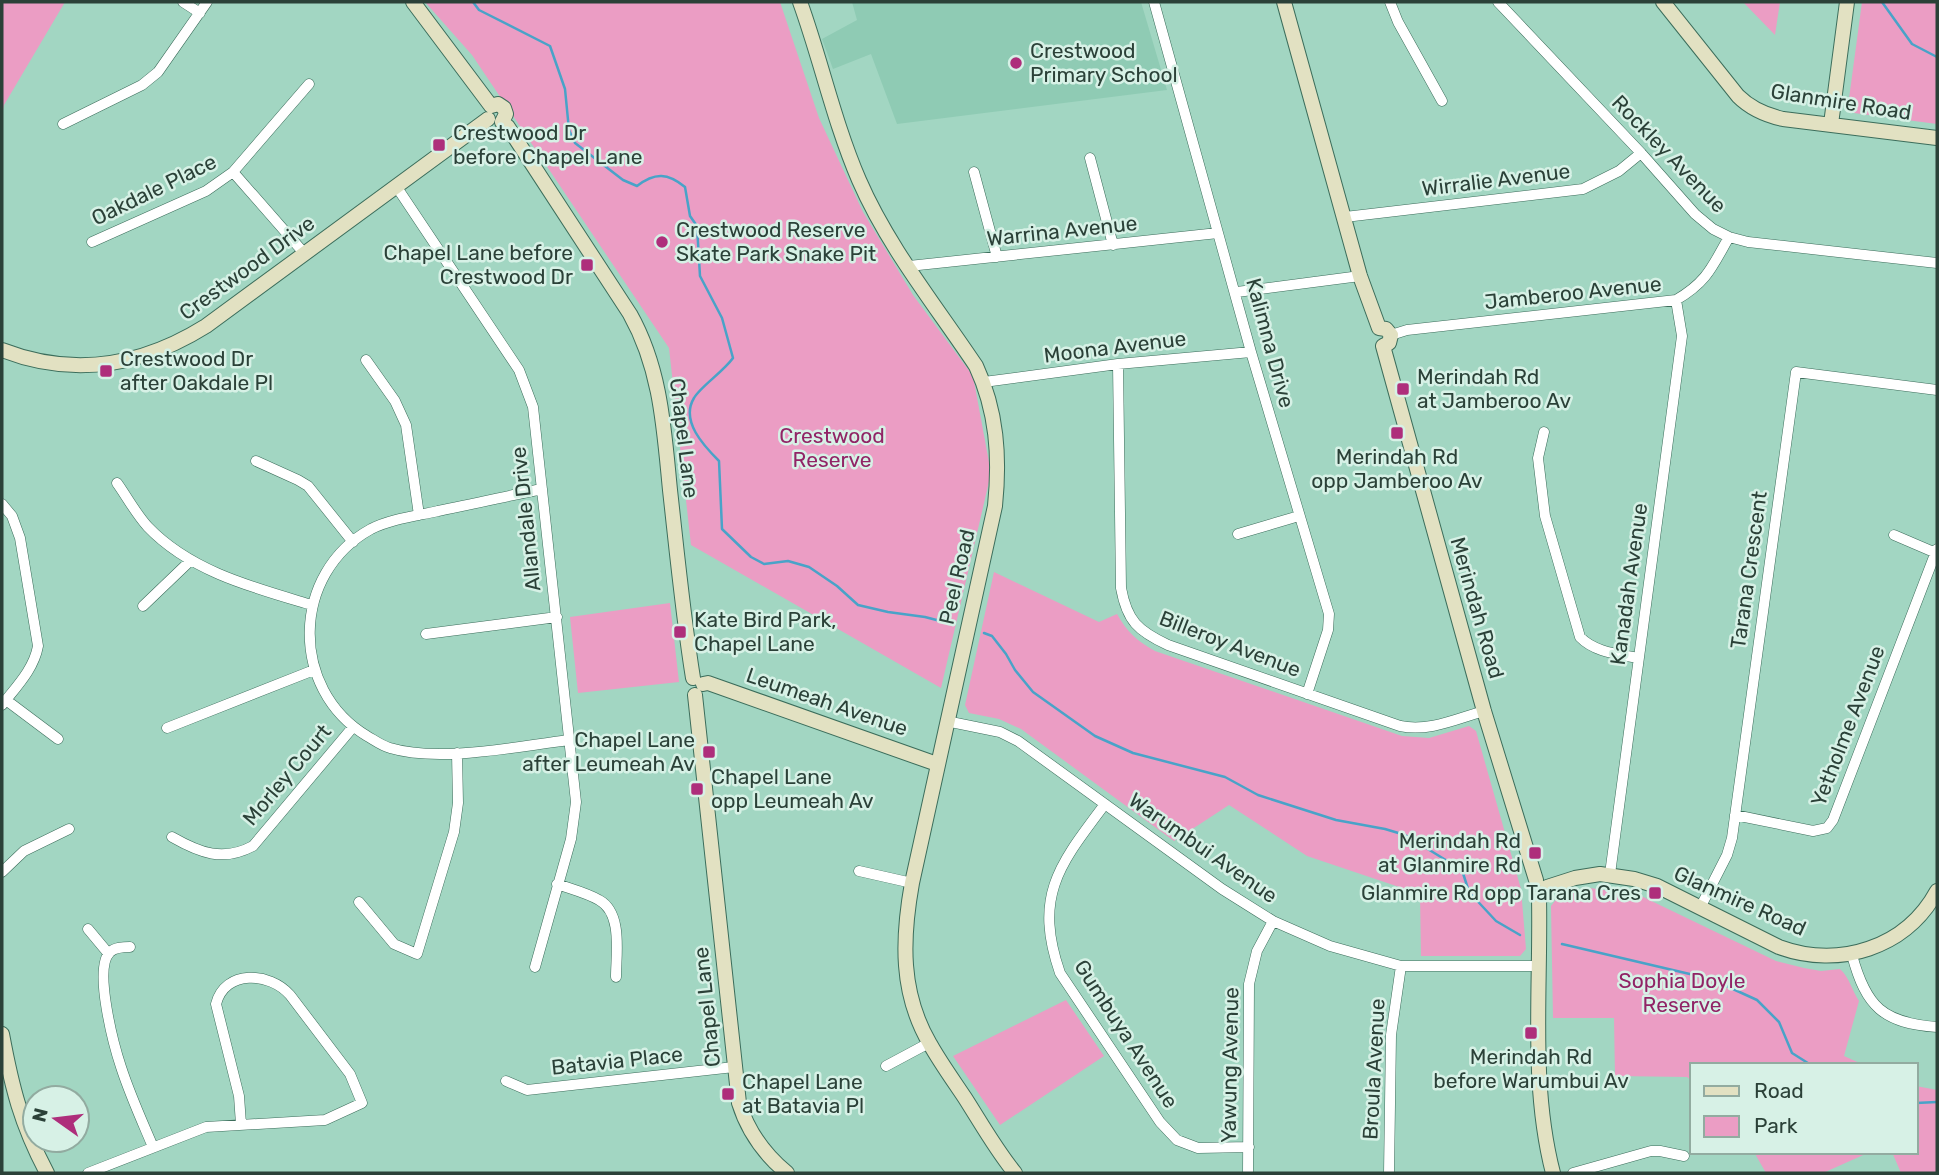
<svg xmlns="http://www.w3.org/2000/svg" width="1939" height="1175" font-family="Rubik,sans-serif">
	<rect width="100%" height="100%" fill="#a2d6c2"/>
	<path fill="#8fcbb4" d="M852,2H1141L1167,90L897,124L871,54L833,69L822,39L857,20Z"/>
	<path fill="#eb9dc4" d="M2,2H65L4,105L2,114Z
		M425,2H780L819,118L863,212L913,295L973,376L991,473L941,688L691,545L669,348L472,55Z
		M1743,2H1780L1775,35Z
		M1862,2H1937V124L1854,113L1848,106Z
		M994,572L1099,622L1117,614C1127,632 1137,641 1155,651L1402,736L1429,738L1469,726L1476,731L1521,889L1526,949L1520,956H1421L1420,894L1307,856L1229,805L1174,841L1021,729L999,719L969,713L965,705Z
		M670,603L679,682L578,693L570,617Z
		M1590,888L1639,895L1776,961L1804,968L1821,971L1840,969C1850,978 1852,991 1859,1001L1844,1056L1864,1065H1692V1081L1687,1077L1615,1076L1614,1018H1553L1551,906L1558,897Z
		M1066,1000L1104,1056L1000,1125L953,1056Z
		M1916,1086L1937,1090V1173H1901L1892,1152H1916Z
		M1754,1152H1870L1823,1173H1766Z"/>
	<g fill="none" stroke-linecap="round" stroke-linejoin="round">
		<path stroke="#49a3c8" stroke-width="2.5" d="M473,2L479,10L550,46L565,89L569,130L575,143L623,180L637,186C655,172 668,173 685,187L690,216L697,226L700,276L722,318L733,358C723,372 700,387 694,398C680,421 704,446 719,461L722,529L751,557L764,564L788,561L809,567L837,586L858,605L888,612L925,617L948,623
			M1882,2L1912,44L1937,57
			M984,633L992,636L1006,654L1015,670L1033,692L1095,736L1133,753L1225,777L1258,795L1336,820L1385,829L1405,835L1462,870L1469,892L1496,921L1520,935
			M1562,944L1711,979L1757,1000L1779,1022L1792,1053L1811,1065
			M1916,1103L1937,1102"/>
		<defs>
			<path id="street" d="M183,2L200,13
				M1154,2L1251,352L1329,614L1328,630L1307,694
				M1390,2L1398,22L1442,101
				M1498,2L1641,153L1695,214L1713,229L1729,237L1748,242L1937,263
				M63,124L142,85L158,72L207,2
				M1090,158L1113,245
				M233,172L304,253
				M974,172L997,257
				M396,186L519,370L533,407L576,802L571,839L535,967
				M1345,217L1583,189L1619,171L1641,153
				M92,242L206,191L233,172L309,84
				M909,266L1218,233
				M1237,292L1360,276
				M1391,335L1407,330L1676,300C1707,282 1712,267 1729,237
				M366,360L395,401L406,425L419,515
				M1118,364L1121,588C1127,621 1138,631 1168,645L1400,726C1429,732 1456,719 1484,711
				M984,382L1118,364L1251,352
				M1544,432L1538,458L1545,516L1580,637C1594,652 1618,654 1638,658
				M256,461L298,480L308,486L353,542
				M117,483C127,497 136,514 148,527C191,572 255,588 312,605
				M542,489C508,496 473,504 438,511C416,516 391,519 371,529C291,573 289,689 367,736C374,740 382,746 390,748C440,763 518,746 570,740
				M2,504L12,516L20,538L38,646C34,669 16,687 2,705
				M1238,534L1299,516
				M1894,535L1936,553
				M143,606L190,561
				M426,634L557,617
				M6,700L58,739
				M946,721L1000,732L1018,741L1222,889L1273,921L1330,946L1401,966H1539
				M167,728L314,670
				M1105,804C1060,864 1033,895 1060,973L1160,1122L1177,1140L1198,1148L1249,1147
				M1735,815L1813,831L1827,828L1833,820L1937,549
				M172,837C200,853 223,862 253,846L353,727
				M859,871L912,883
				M2,872L24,851L69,829
				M1610,874L1682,336L1676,300
				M557,884C571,889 587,893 599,900C623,913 616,954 616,977
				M359,902L394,944L417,954L454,832L458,803L457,753
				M1700,908L1727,855L1732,838L1796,372L1937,390
				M88,929L108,953
				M130,947C124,947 115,947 110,952C93,968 114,1046 121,1067C130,1095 142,1121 153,1147
				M1852,955C1866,1007 1883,1023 1937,1027
				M886,1066L929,1043
				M506,1081L527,1090L734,1067
				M88,1173L206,1127L325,1120L362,1103L350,1074L290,995C270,972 225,969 216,1004L239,1096L241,1124
				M1248,1173L1249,984L1257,951L1273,921
				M1389,1173L1391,1035L1401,966
				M1573,1173L1651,1151H1660L1684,1156"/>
			<path id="secondary" d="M413,2L491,106
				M800,2C821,60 834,122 859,180C888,247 936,306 976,366C997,411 1000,457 995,506L912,883C902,939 900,993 930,1044C940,1062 953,1080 965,1098C981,1123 996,1150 1015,1173
				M1284,2L1360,276L1379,328
				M1663,2L1738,96C1751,109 1765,115 1783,119L1937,138
				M491,106L498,104L504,108L506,114L502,122
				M502,122L508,127L630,314C661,369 664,429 670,490C677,553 683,616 693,678
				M1831,124L1847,2
				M1379,328L1386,329L1391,335L1389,343L1383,346
				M1383,346L1484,711L1536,880
				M2,350C74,378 142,366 206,326L488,119
				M703,684L708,683L937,764
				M695,695L739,1103C748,1132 764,1154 787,1173
				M1547,887L1575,878L1600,874L1634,879L1657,886L1779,947C1839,969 1906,948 1937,891
				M1539,898C1541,990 1530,1084 1553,1173
				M2,1034C12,1088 21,1124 47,1173"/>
		</defs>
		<use href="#street" stroke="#3c6d5b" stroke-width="11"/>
		<use href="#secondary" stroke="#3c6d5b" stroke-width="16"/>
		<use href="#street" stroke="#fff" stroke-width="10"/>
		<use href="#secondary" stroke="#e2e1c2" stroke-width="14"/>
	</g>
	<g fill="#ae2e7b" stroke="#d7f1e6" stroke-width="2.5">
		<circle cx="1016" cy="63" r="7"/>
		<rect x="432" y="138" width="14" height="14" rx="3.5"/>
		<circle cx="662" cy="242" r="7"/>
		<rect x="580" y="258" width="14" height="14" rx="3.5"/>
		<rect x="99" y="364" width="14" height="14" rx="3.5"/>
		<rect x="1396" y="382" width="14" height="14" rx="3.5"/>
		<rect x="1390" y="426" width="14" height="14" rx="3.5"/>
		<rect x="673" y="625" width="14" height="14" rx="3.5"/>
		<rect x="702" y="745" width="14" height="14" rx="3.5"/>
		<rect x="690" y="782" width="14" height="14" rx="3.5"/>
		<rect x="1528" y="846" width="14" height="14" rx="3.5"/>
		<rect x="1648" y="886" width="14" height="14" rx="3.5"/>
		<rect x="1524" y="1026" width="14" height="14" rx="3.5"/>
		<rect x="721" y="1087" width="14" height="14" rx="3.5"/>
	</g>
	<g text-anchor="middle" stroke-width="5" stroke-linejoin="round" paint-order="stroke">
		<g font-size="21" fill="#2b4138" stroke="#d7f1e6" text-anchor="start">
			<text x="1030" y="58">Crestwood<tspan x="1030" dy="24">Primary School</tspan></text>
			<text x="453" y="140">Crestwood Dr<tspan x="453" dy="24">before Chapel Lane</tspan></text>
			<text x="676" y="237">Crestwood Reserve<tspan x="676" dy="24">Skate Park Snake Pit</tspan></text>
			<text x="573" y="260" text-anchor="end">Chapel Lane before<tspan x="573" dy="24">Crestwood Dr</tspan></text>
			<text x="120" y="366">Crestwood Dr<tspan x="120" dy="24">after Oakdale Pl</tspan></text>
			<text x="1417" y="384">Merindah Rd<tspan x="1417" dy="24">at Jamberoo Av</tspan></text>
			<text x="1397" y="464" text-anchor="middle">Merindah Rd<tspan x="1397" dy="24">opp Jamberoo Av</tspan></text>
			<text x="694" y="627">Kate Bird Park,<tspan x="694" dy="24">Chapel Lane</tspan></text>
			<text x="695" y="747" text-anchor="end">Chapel Lane<tspan x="695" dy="24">after Leumeah Av</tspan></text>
			<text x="711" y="784">Chapel Lane<tspan x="711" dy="24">opp Leumeah Av</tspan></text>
			<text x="1521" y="848" text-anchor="end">Merindah Rd<tspan x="1521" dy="24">at Glanmire Rd</tspan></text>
			<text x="1641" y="900" text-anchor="end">Glanmire Rd opp Tarana Cres</text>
			<text x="1531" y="1064" text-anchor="middle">Merindah Rd<tspan x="1531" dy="24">before Warumbui Av</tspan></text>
			<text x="742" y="1089">Chapel Lane<tspan x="742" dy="24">at Batavia Pl</tspan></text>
		</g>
		<g font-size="21" fill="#2b4138" stroke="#d7f1e6">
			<text transform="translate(1841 102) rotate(9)" y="7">Glanmire Road</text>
			<text transform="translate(1669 154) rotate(46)" y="7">Rockley Avenue</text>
			<text transform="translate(1496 180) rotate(-7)" y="7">Wirralie Avenue</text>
			<text transform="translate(154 190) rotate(-26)" y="7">Oakdale Place</text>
			<text transform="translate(1062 231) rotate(-6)" y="7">Warrina Avenue</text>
			<text transform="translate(247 268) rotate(-36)" y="7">Crestwood Drive</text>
			<text transform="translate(1573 293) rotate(-6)" y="7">Jamberoo Avenue</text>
			<text transform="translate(1270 343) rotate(75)" y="7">Kalimna Drive</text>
			<text transform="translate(1115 347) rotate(-7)" y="7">Moona Avenue</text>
			<text transform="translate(684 438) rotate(83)" y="7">Chapel Lane</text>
			<text transform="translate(526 519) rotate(-96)" y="7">Allandale Drive</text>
			<text transform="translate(1749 570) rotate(-82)" y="7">Tarana Crescent</text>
			<text transform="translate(957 577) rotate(-77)" y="7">Peel Road</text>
			<text transform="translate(1629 584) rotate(-82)" y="7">Kanadah Avenue</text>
			<text transform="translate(1477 608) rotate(74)" y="7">Merindah Road</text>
			<text transform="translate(1230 644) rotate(21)" y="7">Billeroy Avenue</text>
			<text transform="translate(827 702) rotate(19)" y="7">Leumeah Avenue</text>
			<text transform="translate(1848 726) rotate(-69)" y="7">Yetholme Avenue</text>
			<text transform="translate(287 775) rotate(-50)" y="7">Morley Court</text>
			<text transform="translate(1203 848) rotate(35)" y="7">Warumbui Avenue</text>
			<text transform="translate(1740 901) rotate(24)" y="7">Glanmire Road</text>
			<text transform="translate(707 1007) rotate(-96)" y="7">Chapel Lane</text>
			<text transform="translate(1126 1034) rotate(57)" y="7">Gumbuya Avenue</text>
			<text transform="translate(617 1061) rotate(-6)" y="7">Batavia Place</text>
			<text transform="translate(1230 1065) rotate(-89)" y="7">Yawung Avenue</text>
			<text transform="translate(1374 1069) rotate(-87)" y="7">Broula Avenue</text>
		</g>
		<g font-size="21" fill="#912466" stroke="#d7f1e6">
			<text x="832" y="443">Crestwood<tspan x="832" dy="24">Reserve</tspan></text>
			<text x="1682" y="988">Sophia Doyle<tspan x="1682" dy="24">Reserve</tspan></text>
		</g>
	</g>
	<rect width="1939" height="1175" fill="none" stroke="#2b4138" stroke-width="7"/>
	<rect x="1690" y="1063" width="228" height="91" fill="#d7f1e6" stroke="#92aba0" stroke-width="2"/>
	<rect x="1704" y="1086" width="35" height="10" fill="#e2e1c2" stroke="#92aba0" stroke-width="2"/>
	<text x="1754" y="1098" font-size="21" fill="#2b4138">Road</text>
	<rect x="1704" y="1116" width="35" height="21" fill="#eb9dc4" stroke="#92aba0" stroke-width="2"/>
	<text x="1754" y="1133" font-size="21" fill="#2b4138">Park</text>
	<g transform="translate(56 1119) rotate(284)"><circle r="33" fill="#d7f1e6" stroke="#92aba0" stroke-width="2"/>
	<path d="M0-5L12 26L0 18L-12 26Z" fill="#ae2e7b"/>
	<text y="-10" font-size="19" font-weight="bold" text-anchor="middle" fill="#2b4138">N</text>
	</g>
</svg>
